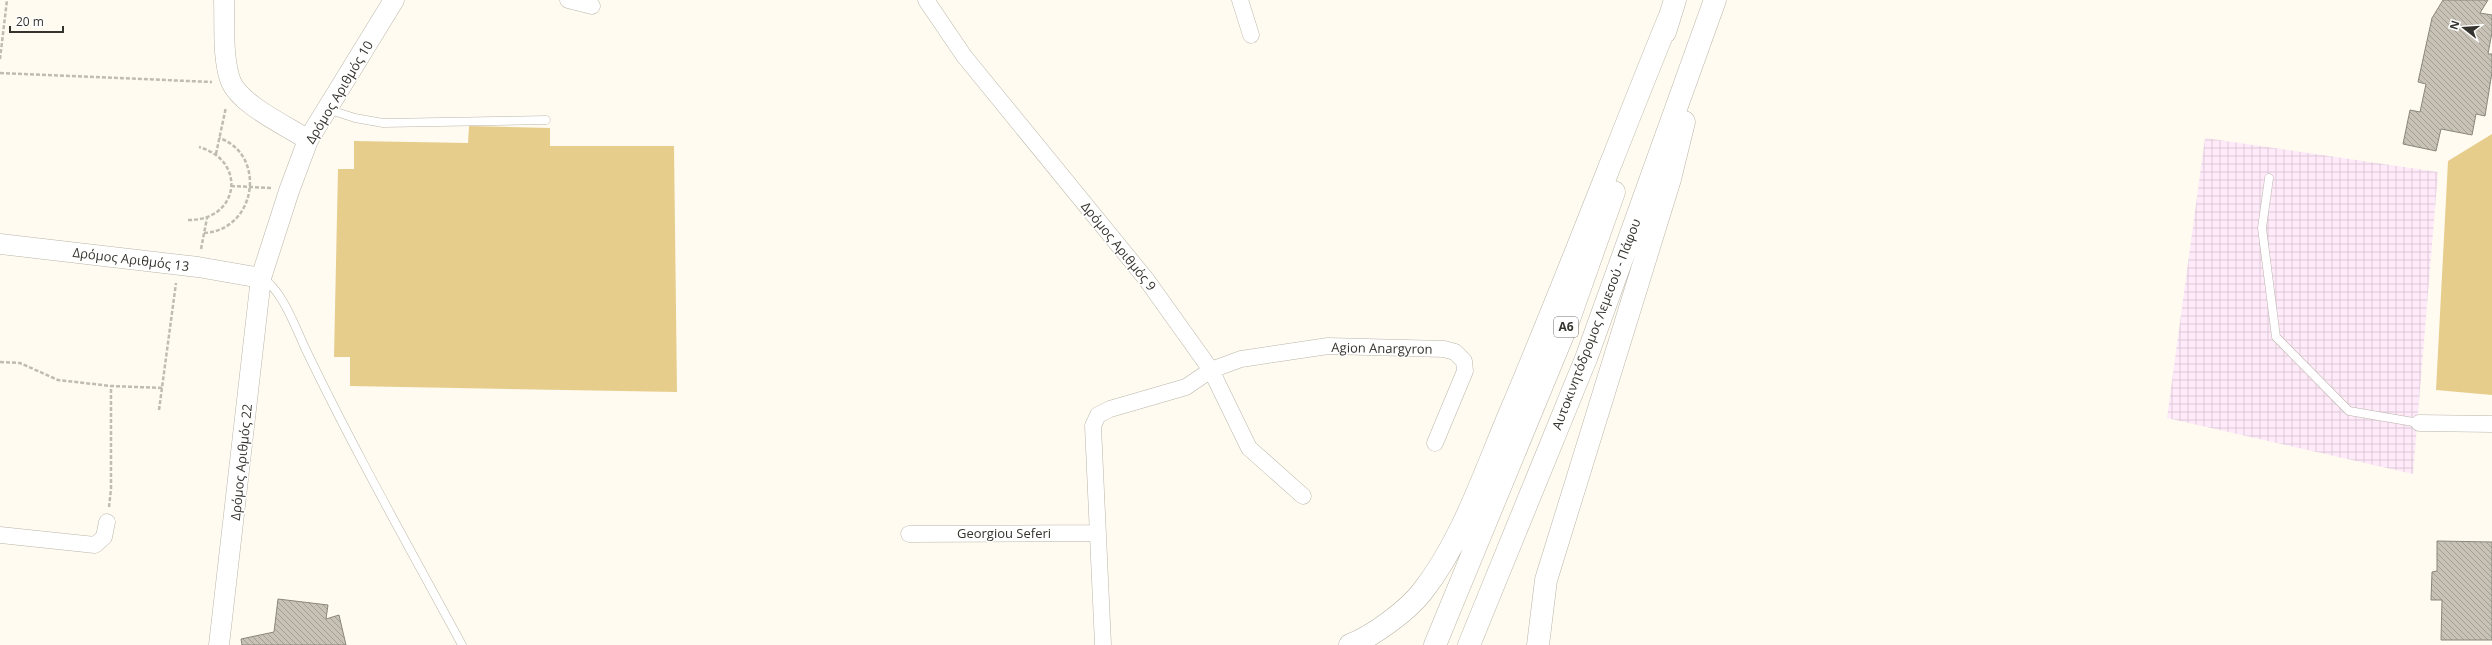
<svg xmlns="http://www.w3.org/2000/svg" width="2492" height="645" font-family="'Open Sans',sans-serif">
	<defs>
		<pattern id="industrial-grid" width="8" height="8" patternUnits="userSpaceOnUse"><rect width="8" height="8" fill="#ffeafa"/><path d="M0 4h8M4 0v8" fill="none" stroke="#dbc9d7"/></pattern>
		<pattern id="building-back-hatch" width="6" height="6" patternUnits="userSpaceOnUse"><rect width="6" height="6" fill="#c7c2b5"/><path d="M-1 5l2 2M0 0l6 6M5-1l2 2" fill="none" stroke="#a29e94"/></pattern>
	</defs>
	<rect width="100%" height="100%" fill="#fffbf0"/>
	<path fill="url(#industrial-grid)" d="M2205,138L2438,172L2413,474L2167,418Z"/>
	<path fill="#e7cd8c" d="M469,126L550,128V146H674L677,392L350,386V357H334L338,169H354V141L468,143Z
		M2492,134V395L2436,390L2448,161Z"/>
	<path fill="url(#building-back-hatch)" stroke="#8a867a" d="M2443,0H2488L2480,13L2492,15V32L2488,54H2492V72L2485,116L2476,114L2472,135L2441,129L2436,151L2403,144L2410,110L2420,112L2426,84L2418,82L2432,18Z
		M2437,541L2492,542V640H2441L2442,600H2431L2432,572L2437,571Z
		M278,599L328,605L326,619L339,615L346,645H242L241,639L274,632Z"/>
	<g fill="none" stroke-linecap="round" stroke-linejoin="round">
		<defs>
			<path id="service" d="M327,109L355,118L383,123L546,120
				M2269,178L2262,228L2276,337L2349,411L2419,423
				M262,278C282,289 296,329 306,350C354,450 409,547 462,645"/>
			<path id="minor" d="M568,0L592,6
				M926,0L964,56L1146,279L1211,370L1249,448L1303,496
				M1240,0L1251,35
				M2419,423L2492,424
				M909,534L1098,533
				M0,535L95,545L104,537L107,522
				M1103,645L1093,426L1098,415L1110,409L1186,387L1211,370L1241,359L1328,346L1444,349L1455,352L1464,361L1465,371L1435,443"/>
			<path id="tertiary" d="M224,0C225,26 222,58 231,82C241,105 287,126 308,140
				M0,244L198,267L261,278
				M219,645L261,278L289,191L308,140L394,0"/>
			<path id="motorway" d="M1665,32L1675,0
				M1350,645C1373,636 1407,611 1422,592C1462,541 1484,474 1509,415C1565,284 1615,150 1669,18
				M1435,645L1567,325L1614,192
				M1469,645L1587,356L1715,0
				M1538,645L1546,580L1670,179L1684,122"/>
		</defs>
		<use href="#service" stroke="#bab5a9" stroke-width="9"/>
		<use href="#minor" stroke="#bab5a9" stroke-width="17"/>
		<use href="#tertiary" stroke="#bab5a9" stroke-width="21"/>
		<use href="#motorway" stroke="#bab5a9" stroke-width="23"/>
		<path stroke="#bfbcb2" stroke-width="2.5" stroke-dasharray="4 2" stroke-linecap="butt" d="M0,59L7,0
			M0,73L212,82
			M216,154L226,107
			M231,186L271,188
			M188,220C239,221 248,161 199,147
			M204,233C257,230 267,154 219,138
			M201,249L207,218
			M0,362L20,363L58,380L111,386L162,388
			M159,410L176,283
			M109,507L111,489V386"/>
		<use href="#service" stroke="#fff" stroke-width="8"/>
		<use href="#minor" stroke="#fff" stroke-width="16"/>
		<use href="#tertiary" stroke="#fff" stroke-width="20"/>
		<use href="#motorway" stroke="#fff" stroke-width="22"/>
	</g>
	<g text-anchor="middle" stroke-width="3" stroke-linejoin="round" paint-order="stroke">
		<rect fill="#fff" stroke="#72706d" stroke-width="1" x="1554" y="317" width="24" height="20" rx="3"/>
		<g font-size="12" font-weight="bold" fill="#35332e">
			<text x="1566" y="331">A6</text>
		</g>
		<g font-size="13" fill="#35332e" stroke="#fff">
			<text transform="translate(339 92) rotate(-59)" y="5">Δρόμος Αριθμός 10</text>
			<text transform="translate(1119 246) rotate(51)" y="5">Δρόμος Αριθμός 9</text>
			<text transform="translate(131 259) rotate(7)" y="5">Δρόμος Αριθμός 13</text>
			<text transform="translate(1596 324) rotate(-69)" y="5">Αυτοκινητόδρομος Λεμεσού - Πάφου</text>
			<text transform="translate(1382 348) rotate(1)" y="5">Agion Anargyron</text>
			<text transform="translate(241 462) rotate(-84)" y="5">Δρόμος Αριθμός 22</text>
			<text x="1004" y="538">Georgiou Seferi</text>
		</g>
	</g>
	<g transform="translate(2464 28) rotate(287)" stroke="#ffffff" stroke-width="3" paint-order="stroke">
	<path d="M0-3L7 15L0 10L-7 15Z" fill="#35332e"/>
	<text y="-6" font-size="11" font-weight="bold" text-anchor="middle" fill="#35332e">N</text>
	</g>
	<path d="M10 26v6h53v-6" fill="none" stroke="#35332e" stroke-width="2"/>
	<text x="16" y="26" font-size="12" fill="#35332e" stroke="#ffffff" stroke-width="3" paint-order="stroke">20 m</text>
</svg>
